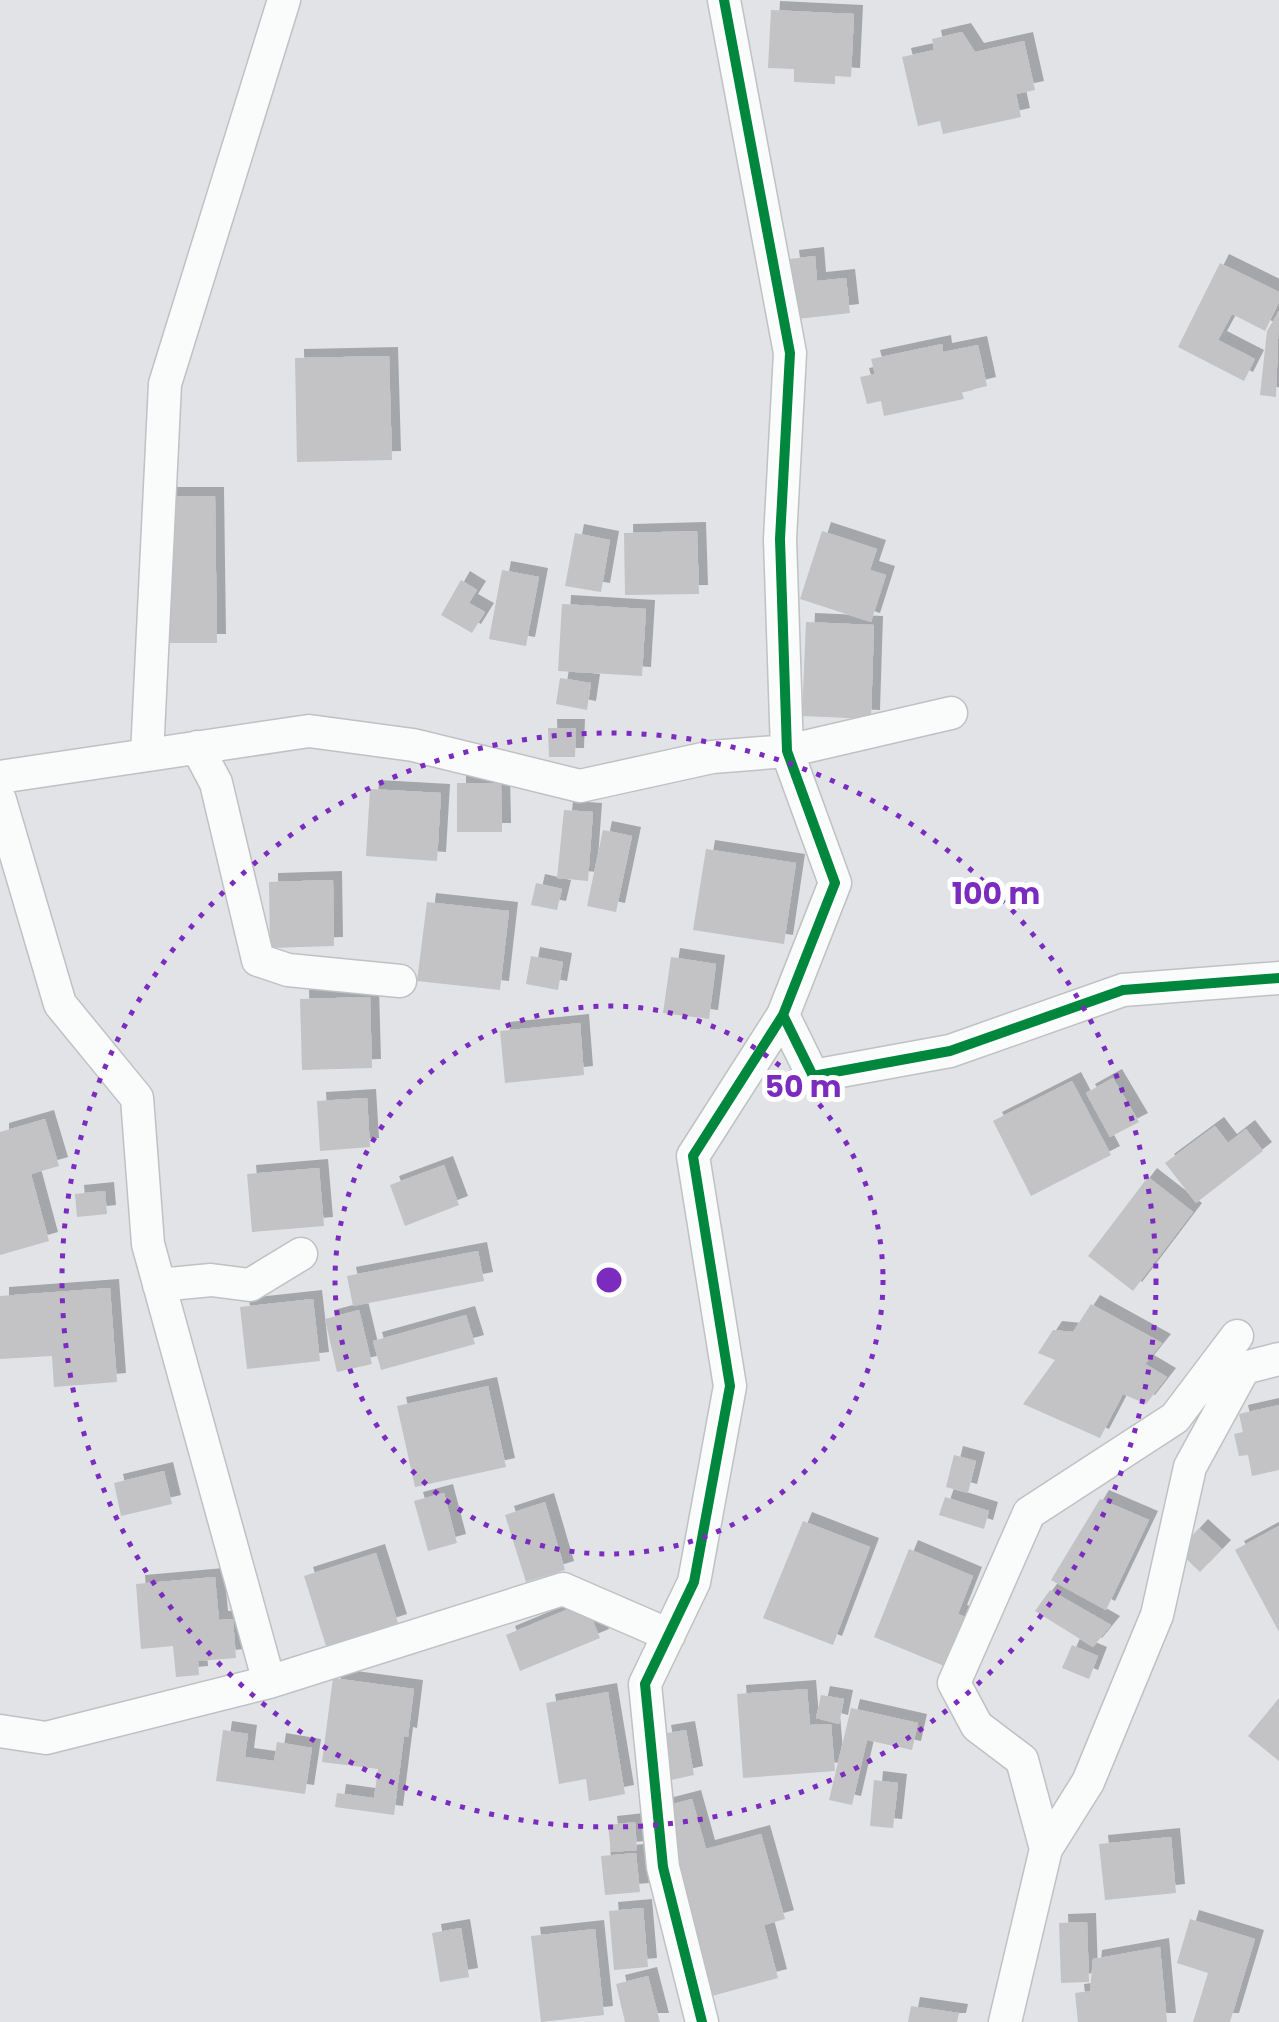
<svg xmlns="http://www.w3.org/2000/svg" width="1279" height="2022" font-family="Poppins,sans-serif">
	<defs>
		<filter id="shadow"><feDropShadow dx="9" dy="-9" stdDeviation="0" flood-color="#0004"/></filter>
	</defs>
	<rect width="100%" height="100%" fill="#e1e3e6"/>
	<path fill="#c3c2c4" filter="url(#shadow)" d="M771,10L854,14L851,77L835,76V84L794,82V69L768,68Z
		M962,32L975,52L1024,41L1035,90L1016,94L1021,117L943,134L940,121L918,126L902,57L934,50L932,39Z
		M815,256L817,281L846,278L850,313L797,319L790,259Z
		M1220,263L1279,292V302L1265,331L1232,314L1218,340L1255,359L1244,381L1178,347Z
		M1279,311L1276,397L1260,395L1267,331Z
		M942,344L943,352L978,345L987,386L962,392L964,399L884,416L881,401L867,404L860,377L875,374L871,359Z
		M389,356L392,460L297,462L295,358Z
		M165,496H215L217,643H167Z
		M697,531L699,594L625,595L624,533Z
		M822,531L877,549L870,570L886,575L871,622L800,599Z
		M575,533L610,540L601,592L565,586Z
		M502,570L539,577L526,646L489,639Z
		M461,580L477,590L469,603L485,612L472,633L441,615Z
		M562,604L646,609L642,676L558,671Z
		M806,622L874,625L871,719L802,716Z
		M560,678L591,683L587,710L556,704Z
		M548,728H576L575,757H549Z
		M457,783H501L502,832H457Z
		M370,789L441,793L437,861L366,856Z
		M564,810L593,812L588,881L557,878Z
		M603,830L632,836L616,912L587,906Z
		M706,849L796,863L784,944L693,930Z
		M333,880L334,946L270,948L269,882Z
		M536,883L562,889L557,910L531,905Z
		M427,902L509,911L500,990L417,981Z
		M531,956L563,962L558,990L526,984Z
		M671,957L716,964L709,1019L663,1013Z
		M370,997L372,1068L302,1070L300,999Z
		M580,1023L584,1075L505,1083L500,1031Z
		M1113,1078L1139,1122L1110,1137L1086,1093Z
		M1072,1081L1111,1155L1031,1196L993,1121Z
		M367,1098L370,1147L320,1151L317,1101Z
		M45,1119L59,1166L31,1174L49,1241L0,1255V1132Z
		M1215,1126L1228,1143L1246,1129L1263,1151L1196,1203L1165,1163Z
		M444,1165L459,1205L405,1226L390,1185Z
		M319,1168L324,1226L252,1232L247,1174Z
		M1148,1177L1193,1212L1133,1291L1088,1256Z
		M105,1191L107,1214L77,1217L75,1194Z
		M478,1251L484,1281L353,1306L347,1276Z
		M110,1288L117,1382L54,1387L52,1356L0,1359V1296Z
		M313,1299L320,1361L247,1369L240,1307Z
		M1091,1304L1162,1343L1145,1364L1167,1377L1146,1404L1123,1394L1100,1438L1023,1404L1055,1360L1038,1353L1053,1330L1073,1332Z
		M359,1310L372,1364L337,1372L325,1319Z
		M466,1315L475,1344L381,1370L373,1341Z
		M488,1386L506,1467L415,1487L397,1406Z
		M1279,1405V1470L1252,1476L1248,1455L1239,1456L1234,1434L1243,1432L1239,1414Z
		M954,1455L976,1461L968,1493L946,1487Z
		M164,1471L172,1504L121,1516L114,1483Z
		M444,1493L457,1543L428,1551L414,1501Z
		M945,1497L989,1511L984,1529L939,1515Z
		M1100,1499L1149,1520L1106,1610L1051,1580Z
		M545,1502L565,1570L526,1582L505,1515Z
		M803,1521L870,1547L833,1645L763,1618Z
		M1279,1526V1632L1235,1550Z
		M1199,1528L1222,1549L1200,1572L1178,1551Z
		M909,1549L973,1576L958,1614L968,1618L949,1668L874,1637Z
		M376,1553L398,1623L326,1646L304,1576Z
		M215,1577L219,1620L233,1619L236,1658L198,1661L199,1675L176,1677L173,1646L141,1649L136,1584Z
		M1050,1590L1111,1625L1093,1647L1035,1611Z
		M585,1602L600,1638L520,1671L506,1635Z
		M1072,1645L1098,1656L1089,1679L1062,1668Z
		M333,1678L414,1689L408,1737L404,1736L394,1815L335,1807L337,1793L374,1798L378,1769L322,1762Z
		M807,1689L810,1725L831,1724L835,1771L743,1778L737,1694Z
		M608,1692L625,1794L589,1801L586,1779L559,1784L546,1703Z
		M821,1695L844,1699L839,1724L816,1718Z
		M1279,1698V1761L1248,1736Z
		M851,1708L918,1723L912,1750L867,1740L852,1805L829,1800Z
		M223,1730L248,1734L245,1757L274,1761L277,1742L312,1748L305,1794L216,1781Z
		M686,1730L694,1775L671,1780L662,1734Z
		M874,1780L898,1783L893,1828L870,1826Z
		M692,1799L706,1849L761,1834L785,1919L764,1925L778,1978L712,1996L661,1807Z
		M635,1822L637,1850L611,1852L608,1825Z
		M1171,1837L1176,1893L1105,1900L1099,1844Z
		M636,1853L640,1892L605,1895L601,1856Z
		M643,1908L648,1967L614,1970L609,1911Z
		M1190,1919L1255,1939L1230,2022H1193L1208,1973L1177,1963Z
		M1087,1922L1089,1982L1061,1983L1059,1923Z
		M461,1928L469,1977L440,1982L432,1933Z
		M595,1929L604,2015L541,2022L531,1936Z
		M1160,1947L1167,2022H1078L1075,1993L1090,1991L1093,1959Z
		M648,1976L660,2022H625L616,1984Z
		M911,2006L959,2013L957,2022H908Z"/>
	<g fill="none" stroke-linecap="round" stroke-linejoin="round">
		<defs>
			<path id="minor" d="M724,0L790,353L780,539L787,751L835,883L783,1015L813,1076L950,1051L1123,990L1279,978
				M197,747L216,783L258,960L288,970L400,981
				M147,755L165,384L284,0
				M0,777L309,731L413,745L580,786L712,757L787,751L951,713
				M0,800L60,1004L137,1098L148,1244L269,1682
				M159,1285L211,1280L250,1285L301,1254
				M0,1731L46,1738L269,1682L563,1589L669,1635
				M1046,1849L1022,1760L977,1726L954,1683L1029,1513L1175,1418L1237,1336
				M702,2022L663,1867L645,1684L694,1582L730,1386L693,1156L783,1015
				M1005,2022L1046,1849L1088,1782L1157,1615L1190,1467L1244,1368L1279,1359"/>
		</defs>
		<use href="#minor" stroke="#bfc1c3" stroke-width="35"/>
		<use href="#minor" stroke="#fafbfb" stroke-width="32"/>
		<defs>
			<path id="cycleway" d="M724,0L790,353L780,539L787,751L835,883L783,1015L813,1076L950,1051L1123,990L1279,978
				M702,2022L663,1867L645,1684L694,1582L730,1386L693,1156L783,1015"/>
		</defs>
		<use href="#cycleway" stroke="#fff" stroke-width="16"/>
		<use href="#cycleway" stroke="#00873e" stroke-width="10"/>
	</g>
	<g fill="none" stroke="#7b2cbf" stroke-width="5" stroke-dasharray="5 10">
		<circle cx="609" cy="1280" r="274"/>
		<circle cx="609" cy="1280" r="547"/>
	</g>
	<circle cx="609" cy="1280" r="15" fill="#7b2cbf" stroke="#fff" stroke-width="5"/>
	<g font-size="30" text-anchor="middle" font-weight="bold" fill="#7b2cbf" stroke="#fff" stroke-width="10" stroke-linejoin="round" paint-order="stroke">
		<text x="996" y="904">100 m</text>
		<text x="803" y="1097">50 m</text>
	</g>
</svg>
